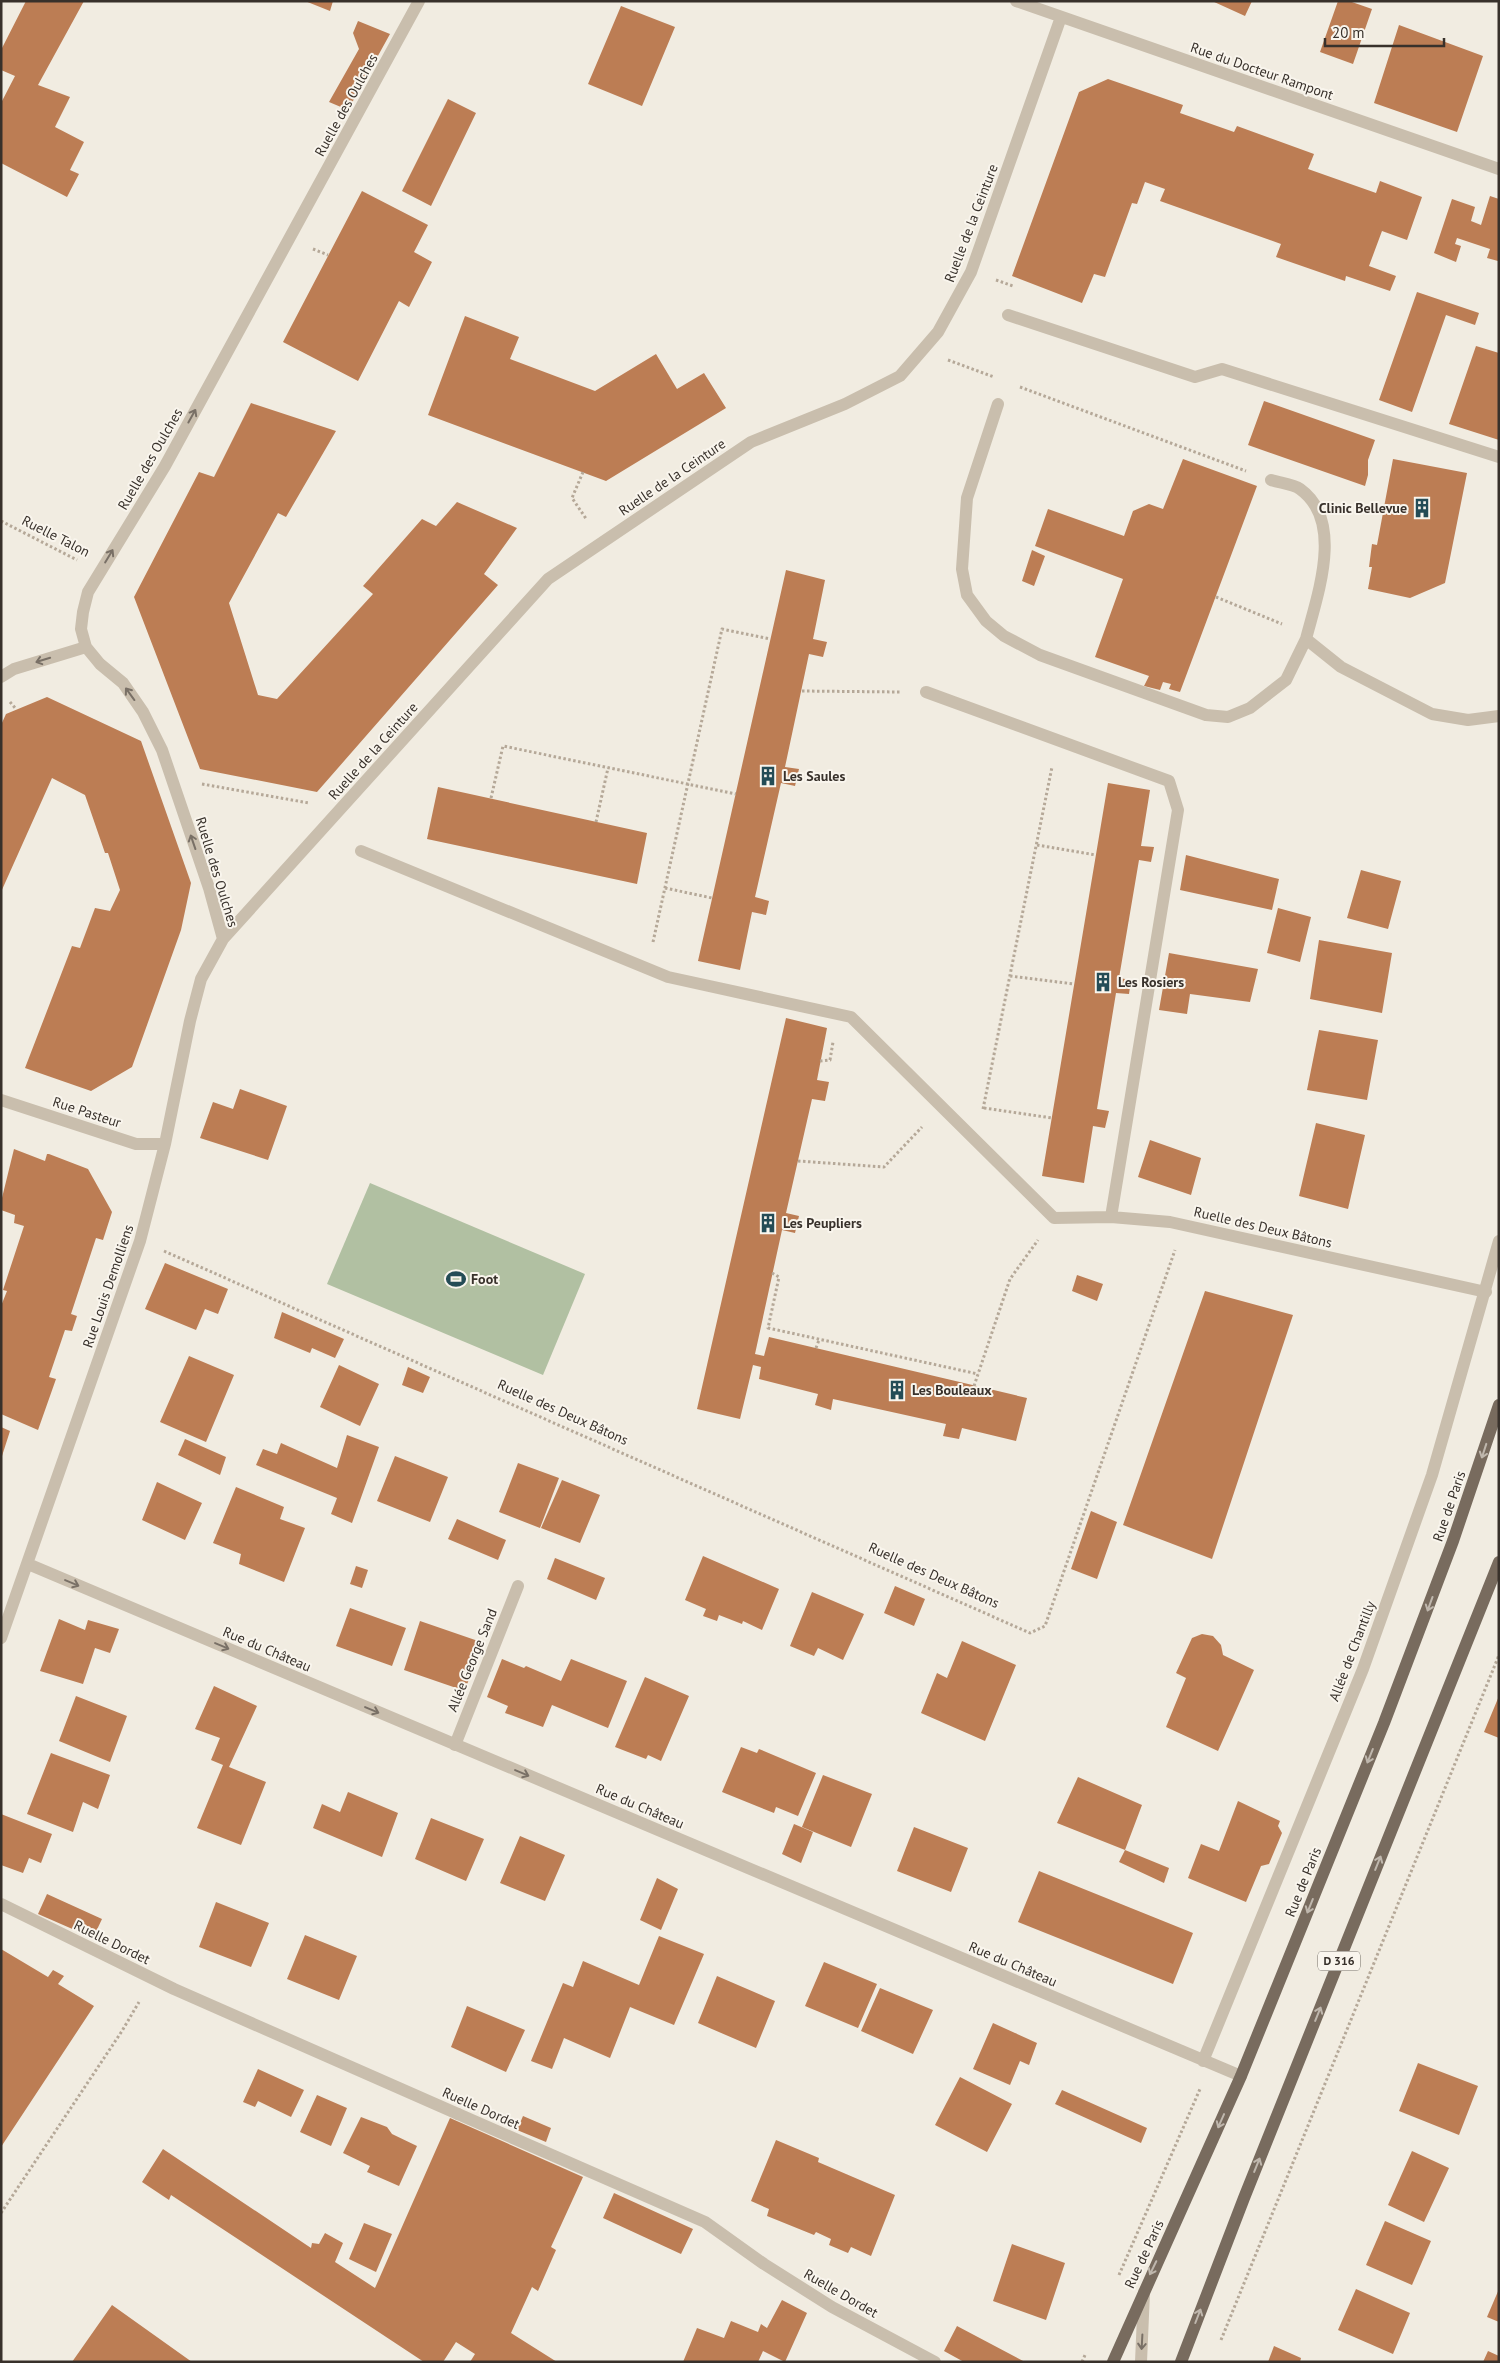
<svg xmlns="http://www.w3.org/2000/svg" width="1500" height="2363" font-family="'PT Sans',sans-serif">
	<rect width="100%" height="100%" fill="#f1ece1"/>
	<path fill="#b1c0a2" d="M370,1183L585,1274L543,1375L327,1284Z"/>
	<path fill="#bc7d54" d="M26,1H84L38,85L70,97L55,127L84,142L70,170L79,174L67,197L1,163V103L15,76L1,70V50Z
		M305,1H333L330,11Z
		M1212,1H1252L1245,16Z
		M1338,1H1349L1372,9L1353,64L1320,52Z
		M621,6L675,27L642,106L588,84Z
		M358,21L390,34L348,110L329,102L359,49L353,33Z
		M1399,25L1483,56L1457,132L1374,103Z
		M1108,79L1183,105L1180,113L1234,132L1237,126L1314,154L1308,169L1376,193L1380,181L1422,197L1407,240L1382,231L1369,266L1396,276L1390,291L1346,276L1345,281L1276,257L1281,244L1160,201L1165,189L1145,182L1137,204L1132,203L1105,277L1094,274L1082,303L1012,276L1079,92Z
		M448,99L476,113L431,206L402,191Z
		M362,191L428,225L414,252L432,262L409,307L399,301L358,381L283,342Z
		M1490,196L1499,199L1498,261L1487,258L1490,249L1457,238L1455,244L1461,246L1456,262L1434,253L1452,199L1475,207L1471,221L1481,225Z
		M1417,292L1479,313L1475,325L1446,315L1412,412L1379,400Z
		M465,316L519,337L510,359L595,391L656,354L677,389L704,373L726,408L606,481L428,415Z
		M1476,346L1499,353V440L1449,424Z
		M1264,401L1375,440L1368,460V475L1365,486L1248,445Z
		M251,403L336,431L286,517L278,513L229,603L258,695L277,699L373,594L363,586L422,519L436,526L457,502L517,528L484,574L498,585L317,792L200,769L134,597L199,472L214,477Z
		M1183,459L1257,486L1180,692L1169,689L1171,684L1163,682L1160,690L1144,686L1149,676L1095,657L1123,579L1035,546L1048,509L1124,536L1133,511L1149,504L1163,509Z
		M1393,459L1467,473L1445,583L1410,598L1368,589L1372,567H1369L1372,544L1377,545Z
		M1032,550L1045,556L1034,586L1022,581Z
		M786,570L825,580L813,639L827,642L823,657L809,654L785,767L799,769L795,786L781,783L755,897L769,901L766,915L752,912L740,970L698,961Z
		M47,697L141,741L191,883L181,930L132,1067L91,1091L25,1068L72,946L80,948L95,908L110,911L120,890L108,853H105L85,795L52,778L1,892V725L6,714Z
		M1108,783L1150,790L1141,846L1154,847L1151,862L1139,860L1119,978L1131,980L1129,994L1116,993L1097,1109L1109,1111L1105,1128L1093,1126L1084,1183L1042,1176Z
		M438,787L647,833L637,884L427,839Z
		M1186,855L1279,879L1272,910L1180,890Z
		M1361,870L1401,881L1388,929L1347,918Z
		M1278,908L1311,917L1300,962L1267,953Z
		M1319,940L1392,953L1382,1013L1310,999Z
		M1169,953L1258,969L1250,1002L1190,994L1187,1014L1159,1010Z
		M786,1018L827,1028L817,1080L829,1082L825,1101L812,1099L786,1213L799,1216L795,1233L782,1230L755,1354L764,1356L769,1337L1027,1398L1016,1441L962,1428L959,1439L943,1436L946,1424L833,1399L831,1410L815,1405L818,1394L759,1379L761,1367L753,1365L740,1419L697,1409Z
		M1319,1030L1378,1040L1367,1100L1307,1090Z
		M240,1089L287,1106L268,1160L200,1138L213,1102L233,1109Z
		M1316,1123L1365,1135L1348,1209L1299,1196Z
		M1150,1140L1201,1158L1191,1195L1138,1177Z
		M14,1149L45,1161L47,1154H49L88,1169L112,1212L103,1240L96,1238L71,1314L77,1316L72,1331L65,1330L49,1377L56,1379L38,1430L1,1414V1306L7,1291L3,1290L24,1226L14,1223L15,1215L1,1210V1202Z
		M165,1263L228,1289L218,1314L205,1309L196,1330L145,1309Z
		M1077,1275L1103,1284L1097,1301L1072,1291Z
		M1205,1291L1293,1315L1212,1559L1123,1525Z
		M282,1312L344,1339L335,1358L312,1348L310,1353L274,1338Z
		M189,1356L234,1375L206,1442L160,1422Z
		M339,1365L379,1384L360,1426L320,1407Z
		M408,1367L430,1377L423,1393L402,1385Z
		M1,1427L10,1431L2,1456H1Z
		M347,1435L379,1447L352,1523L331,1514L337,1498L256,1465L263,1449L277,1454L281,1443L337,1468Z
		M185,1439L226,1457L220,1475L178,1455Z
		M395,1456L448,1477L430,1522L377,1501Z
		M518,1463L559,1478L540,1528L499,1512Z
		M562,1480L600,1495L580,1543L541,1528Z
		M157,1482L202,1503L185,1540L142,1520Z
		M236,1487L284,1507L280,1519L305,1528L284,1582L239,1564L241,1554L213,1543Z
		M1091,1511L1117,1522L1097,1579L1071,1569Z
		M457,1519L506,1540L498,1560L448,1539Z
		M703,1556L779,1589L762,1630L743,1621L742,1624L719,1615L717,1621L703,1616L706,1609L685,1600Z
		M555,1558L605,1578L596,1600L547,1579Z
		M356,1566L368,1570L362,1588L350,1584Z
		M895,1586L925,1599L914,1626L884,1613Z
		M812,1592L864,1614L843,1660L818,1648L814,1656L790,1646Z
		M350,1608L406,1628L392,1666L336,1646Z
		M59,1619L85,1630L88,1620L119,1629L110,1653L95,1648L83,1684L40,1671Z
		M420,1621L481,1642L465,1691L404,1670Z
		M1202,1634L1213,1636L1221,1645L1223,1655L1254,1670L1218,1751L1166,1727L1186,1678L1176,1673L1192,1638Z
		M962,1641L1016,1665L985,1741L921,1713L937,1673L947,1678Z
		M502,1659L524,1668L526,1666L561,1681L571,1659L627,1681L608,1728L552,1705L543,1727L505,1713L508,1706L487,1697Z
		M645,1677L689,1696L661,1761L648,1755L646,1759L615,1747Z
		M214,1686L257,1706L229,1767L266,1782L241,1845L197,1828L223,1765L211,1760L220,1738L195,1729Z
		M76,1696L127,1716L110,1762L59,1741Z
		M1499,1696V1738L1484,1732Z
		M741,1747L757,1753L759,1749L816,1773L798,1816L776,1807L774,1813L722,1792Z
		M51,1753L110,1775L98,1809L83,1802L73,1832L27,1814Z
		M823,1775L872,1794L851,1847L802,1827Z
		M1078,1777L1142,1805L1125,1850L1057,1823Z
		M348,1792L398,1813L382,1857L313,1828L322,1804L340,1812Z
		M1238,1801L1280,1821L1278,1826L1282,1833L1269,1864L1261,1866L1246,1902L1188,1878L1201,1844L1219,1851Z
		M1,1814L52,1834L41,1863L29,1858L23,1873L1,1865Z
		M431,1818L484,1839L466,1881L415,1859Z
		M794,1824L813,1832L801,1863L782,1854Z
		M914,1827L968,1848L951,1892L897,1871Z
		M520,1836L565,1855L545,1901L500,1883Z
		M1125,1850L1169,1868L1164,1883L1119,1862Z
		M1039,1871L1193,1933L1173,1984L1018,1922Z
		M657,1878L678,1889L661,1930L640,1920Z
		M47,1894L102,1919L93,1938L38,1914Z
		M216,1902L269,1923L251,1967L199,1947Z
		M305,1935L357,1956L339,2000L287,1979Z
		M659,1936L704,1954L674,2025L630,2007L610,2058L564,2038L552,2069L531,2061L563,1983L573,1987L583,1961L639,1985Z
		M1,1949L48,1977L53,1970L64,1976L58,1984L94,2006L1,2147Z
		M824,1962L877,1984L858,2028L805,2006Z
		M717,1976L775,2001L756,2048L698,2023Z
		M880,1988L933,2010L913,2054L861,2031Z
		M467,2006L525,2030L506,2072L451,2047Z
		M993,2023L1037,2043L1029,2065L1020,2061L1010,2085L973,2069Z
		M1418,2063L1478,2086L1459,2135L1399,2111Z
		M258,2069L304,2090L291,2117L258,2101L255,2107L243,2102Z
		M960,2077L1012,2104L987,2152L935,2125Z
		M1062,2090L1147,2128L1141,2143L1055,2104Z
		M317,2095L347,2108L331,2146L300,2132Z
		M523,2116L551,2128L546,2142L517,2130Z
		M361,2117L387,2127L392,2134L417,2146L399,2186L367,2172L370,2166L343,2153Z
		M450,2118L583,2177L551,2247L556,2250L538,2291L532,2287L511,2333L557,2362H470L475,2354L456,2342L443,2362H424L171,2195L169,2200L142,2182L163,2149L311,2248L312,2243L319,2244L325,2233L343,2243L335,2262L375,2288Z
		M776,2140L819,2158L818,2162L895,2195L871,2256L851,2247L848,2253L829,2245L831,2239L816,2232L814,2235L767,2216L769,2209L751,2201Z
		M1412,2151L1449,2168L1424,2222L1388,2205Z
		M614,2193L693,2229L681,2254L603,2218Z
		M1385,2221L1431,2241L1412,2285L1366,2265Z
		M364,2223L392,2234L376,2272L349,2259Z
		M1012,2244L1065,2263L1046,2320L993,2301Z
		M1356,2289L1410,2313L1393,2354L1338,2330Z
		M1499,2289V2322L1487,2317Z
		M782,2300L807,2313L785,2362L763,2351L758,2362H683L697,2328L724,2338L731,2321L758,2332L761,2324L767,2328Z
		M112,2305L192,2362H72Z
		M957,2326L1025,2362H964L944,2351Z
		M1274,2346L1301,2358L1300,2362H1268Z
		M1488,2351L1499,2356V2362H1483Z"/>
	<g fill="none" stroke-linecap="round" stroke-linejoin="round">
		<path stroke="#b5a898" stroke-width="3" stroke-dasharray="2.5 2.5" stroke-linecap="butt" d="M313,249L328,255
			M996,280L1013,286
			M948,360L994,377
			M1020,387L1246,471
			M583,472L572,498L587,520
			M1,521L77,560
			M1216,597L1282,624
			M802,691L900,692
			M10,702L16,709
			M202,784L309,803
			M491,798L503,746L736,794
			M596,822L608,768
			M1037,845L1096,855
			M665,888L712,898
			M653,942L722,629L770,639
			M1010,976L1074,984
			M820,1061L830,1060L833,1042
			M984,1108L1052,1118
			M983,1109L1052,767
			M798,1161L884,1167L922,1127
			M164,1251L1030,1633L1045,1626L1175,1250
			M772,1273L779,1277L768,1328L978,1374
			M816,1348L819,1340
			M974,1386L1010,1279L1038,1240
			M1,2213L122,2031L139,2002
			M1119,2275L1200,2089
			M1221,2340L1499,1655
			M1082,2362L1085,2355"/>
		<path stroke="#c9bead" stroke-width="12" d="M1008,315L1195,377L1222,369L1499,457
			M998,404L967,498L962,569L967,595L986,621L1004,636L1040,655L1206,715L1228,717L1250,708L1286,680L1306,639
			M1271,480C1280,483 1293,484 1300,489C1345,521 1317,596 1306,639L1341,667L1432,714L1468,720L1499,716
			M926,692L1169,781L1178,810L1111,1217
			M361,851L668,977L851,1017L1054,1218L1111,1217L1170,1222L1486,1292
			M455,1745L518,1586
			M1,1904L174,1989L458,2114"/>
		<path stroke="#c9bead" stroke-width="12" d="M1016,1L1499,169
			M1,677L14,669L86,647
			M223,939L209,888L162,750L143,712L123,683L100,664L86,647L81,629L83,612L88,592L165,466L419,1
			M1,1100L136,1144H165
			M28,1564L1241,2076
			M1,1638L140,1241L165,1144L190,1021L201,979L223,939L548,579L751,442L845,404L900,376L938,332L971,272L1061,17
			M1203,2061L1363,1669L1432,1475L1499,1241
			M458,2114L705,2222L764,2264L832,2307L935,2362
			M1141,2362L1144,2292"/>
		<path stroke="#786b5e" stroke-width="12" d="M1113,2362L1241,2076L1384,1723L1453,1541L1499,1405
			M1181,2362L1244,2198L1499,1562"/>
	</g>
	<defs><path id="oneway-shaft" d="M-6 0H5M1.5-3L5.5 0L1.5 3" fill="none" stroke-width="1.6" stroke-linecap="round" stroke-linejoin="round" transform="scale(1.25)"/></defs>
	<g stroke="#797066">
		<use href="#oneway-shaft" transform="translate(192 416) rotate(-61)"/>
		<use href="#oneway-shaft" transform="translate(109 556) rotate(-59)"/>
		<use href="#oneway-shaft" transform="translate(43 660) rotate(163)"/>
		<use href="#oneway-shaft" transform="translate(130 694) rotate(-126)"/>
		<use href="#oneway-shaft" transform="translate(193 842) rotate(-109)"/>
		<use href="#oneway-shaft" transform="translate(72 1583) rotate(23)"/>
		<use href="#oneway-shaft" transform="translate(222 1646) rotate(23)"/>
		<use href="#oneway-shaft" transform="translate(372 1710) rotate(23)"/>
		<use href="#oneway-shaft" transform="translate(522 1773) rotate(23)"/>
		<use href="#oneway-shaft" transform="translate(1142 2342) rotate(93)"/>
	</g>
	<g stroke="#bfb7ad">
		<use href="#oneway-shaft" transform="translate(1484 1451) rotate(108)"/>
		<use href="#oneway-shaft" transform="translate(1430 1604) rotate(110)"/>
		<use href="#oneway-shaft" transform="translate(1370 1756) rotate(112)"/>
		<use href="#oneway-shaft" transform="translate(1378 1863) rotate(-68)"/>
		<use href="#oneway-shaft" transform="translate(1310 1906) rotate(112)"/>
		<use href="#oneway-shaft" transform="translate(1318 2014) rotate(-68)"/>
		<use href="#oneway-shaft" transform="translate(1221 2121) rotate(114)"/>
		<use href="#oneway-shaft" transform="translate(1257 2165) rotate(-68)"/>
		<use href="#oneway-shaft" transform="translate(1153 2268) rotate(116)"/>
		<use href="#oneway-shaft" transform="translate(1198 2316) rotate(-69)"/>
	</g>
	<defs>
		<symbol id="building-bare" viewBox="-9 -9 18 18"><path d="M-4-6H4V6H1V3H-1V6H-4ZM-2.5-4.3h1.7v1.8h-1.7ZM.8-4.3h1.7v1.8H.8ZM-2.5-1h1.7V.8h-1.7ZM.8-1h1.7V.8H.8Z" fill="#244c56" stroke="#f9f5ed" stroke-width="2.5" paint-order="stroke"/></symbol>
		<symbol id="stadium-bare" viewBox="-9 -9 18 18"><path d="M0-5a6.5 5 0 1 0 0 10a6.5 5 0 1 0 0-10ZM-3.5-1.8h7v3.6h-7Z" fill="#244c56" stroke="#f9f5ed" stroke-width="2.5" paint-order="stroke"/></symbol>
	</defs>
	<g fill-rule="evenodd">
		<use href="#building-bare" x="1408" y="494" width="28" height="28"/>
		<use href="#building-bare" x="754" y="762" width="28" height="28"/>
		<use href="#building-bare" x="1089" y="968" width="28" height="28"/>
		<use href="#building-bare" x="754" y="1209" width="28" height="28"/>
		<use href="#stadium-bare" x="442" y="1265" width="28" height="28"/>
		<use href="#building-bare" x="883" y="1376" width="28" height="28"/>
	</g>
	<g text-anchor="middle" stroke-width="4" stroke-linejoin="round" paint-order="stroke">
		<rect fill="#f9f5ed" stroke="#726c65" stroke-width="1" x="1318" y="1951.5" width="42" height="19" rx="4"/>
		<g font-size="12" font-weight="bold" fill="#38312b">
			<text x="1339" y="1965">D 316</text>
		</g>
		<g font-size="14" fill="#38312b" stroke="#f9f5ed">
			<text transform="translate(1262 71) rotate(19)" y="5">Rue du Docteur Rampont</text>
			<text transform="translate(346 105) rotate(-61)" y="5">Ruelle des Oulches</text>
			<text transform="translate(971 223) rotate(-69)" y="5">Ruelle de la Ceinture</text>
			<text transform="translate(150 459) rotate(-60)" y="5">Ruelle des Oulches</text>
			<text transform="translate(672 477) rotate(-34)" y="5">Ruelle de la Ceinture</text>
			<text transform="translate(56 536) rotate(27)" y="5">Ruelle Talon</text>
			<text transform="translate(373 751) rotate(-48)" y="5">Ruelle de la Ceinture</text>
			<text transform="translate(217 872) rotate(73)" y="5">Ruelle des Oulches</text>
			<text transform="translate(87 1112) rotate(18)" y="5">Rue Pasteur</text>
			<text transform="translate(1263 1227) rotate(13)" y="5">Ruelle des Deux Bâtons</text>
			<text transform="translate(108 1286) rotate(-71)" y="5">Rue Louis Demolliens</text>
			<text transform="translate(563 1412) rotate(24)" y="5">Ruelle des Deux Bâtons</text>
			<text transform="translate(1449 1506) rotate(-71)" y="5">Rue de Paris</text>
			<text transform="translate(934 1575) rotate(24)" y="5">Ruelle des Deux Bâtons</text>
			<text transform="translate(267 1649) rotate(23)" y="5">Rue du Château</text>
			<text transform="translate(1352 1651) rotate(-69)" y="5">Allée de Chantilly</text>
			<text transform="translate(472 1660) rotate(-68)" y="5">Allée George Sand</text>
			<text transform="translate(640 1806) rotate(23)" y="5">Rue du Château</text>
			<text transform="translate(1303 1882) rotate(-68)" y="5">Rue de Paris</text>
			<text transform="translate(112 1942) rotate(26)" y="5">Ruelle Dordet</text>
			<text transform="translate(1013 1964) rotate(23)" y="5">Rue du Château</text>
			<text transform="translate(481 2108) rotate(24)" y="5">Ruelle Dordet</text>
			<text transform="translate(1144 2254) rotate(-65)" y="5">Rue de Paris</text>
			<text transform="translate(841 2293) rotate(30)" y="5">Ruelle Dordet</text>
		</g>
		<g font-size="14" font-weight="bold" fill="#38312b" stroke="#f9f5ed" text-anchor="start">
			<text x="1407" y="513" text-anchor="end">Clinic Bellevue</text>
			<text x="783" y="781">Les Saules</text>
			<text x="1118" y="987">Les Rosiers</text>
			<text x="783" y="1228">Les Peupliers</text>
			<text x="471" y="1284">Foot</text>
			<text x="912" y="1395">Les Bouleaux</text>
		</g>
	</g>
	<rect width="1500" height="2363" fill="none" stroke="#38312b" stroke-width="5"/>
	<path d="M1325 38v8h119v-8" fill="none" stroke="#38312b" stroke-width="2.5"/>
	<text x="1332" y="38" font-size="15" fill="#38312b" stroke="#f9f5ed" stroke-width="4" paint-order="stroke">20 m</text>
</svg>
